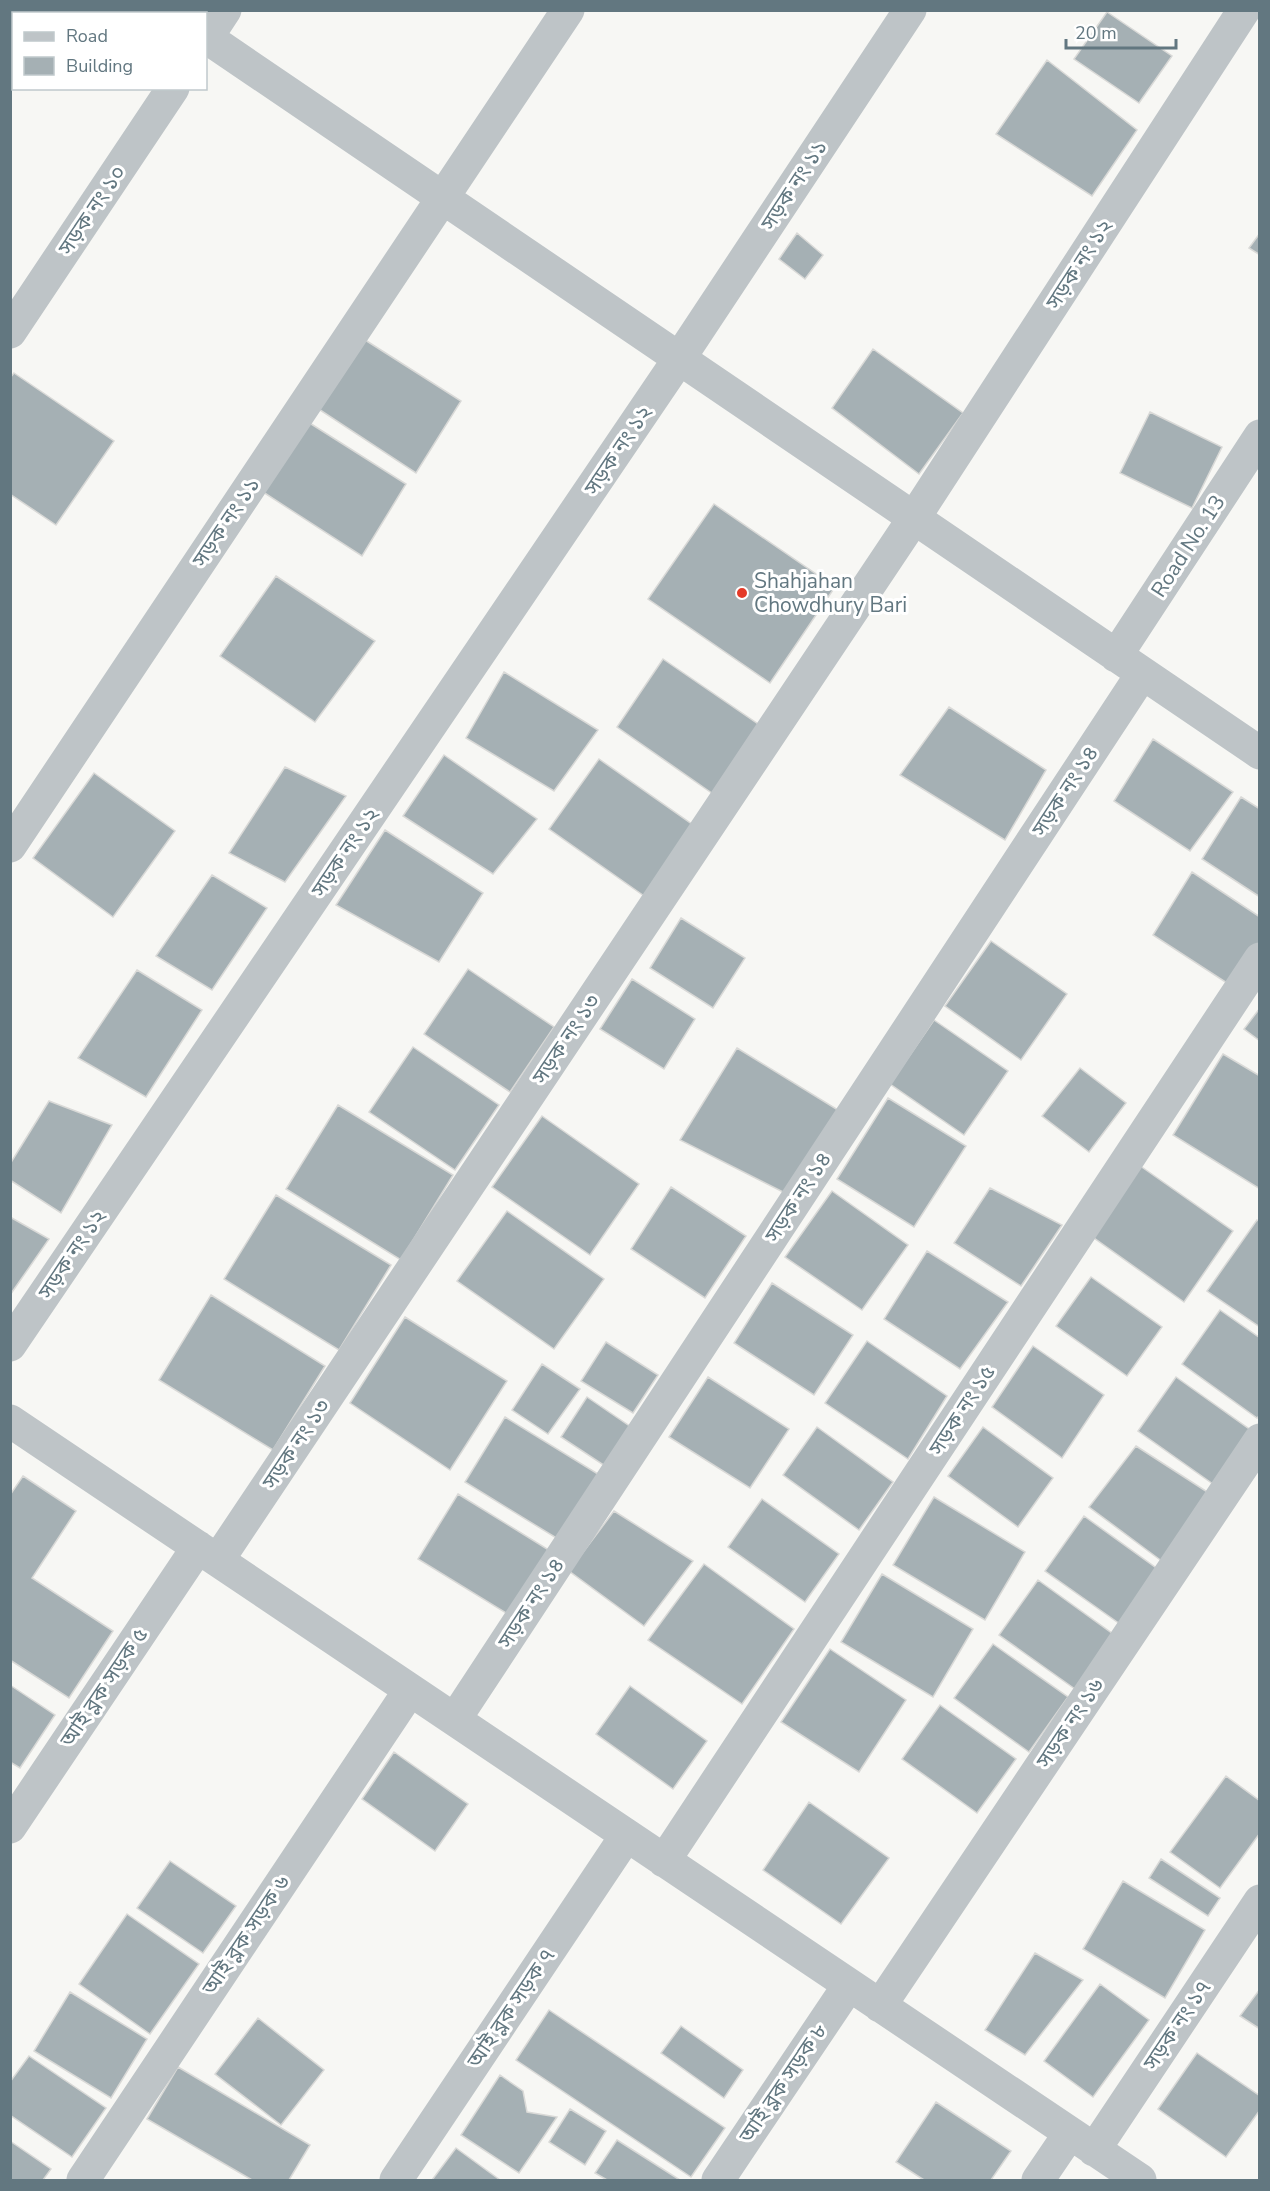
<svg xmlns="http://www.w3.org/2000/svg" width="1270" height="2191" font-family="'Nunito Sans','Noto Sans Bengali',sans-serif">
	<rect width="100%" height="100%" fill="#f7f7f4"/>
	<path fill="#a5b0b4" stroke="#d9d9d7" stroke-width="1.5" d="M1107,12L1172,56L1139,103L1074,59Z
		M1047,60L1137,130L1092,196L996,134Z
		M797,233L823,255L805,279L779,259Z
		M1260,233V255L1249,248Z
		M362,338L461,401L416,473L317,408Z
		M873,349L963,413L919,474L832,408Z
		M14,373L114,441L56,525L10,494V378Z
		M1150,412L1222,447L1192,508L1120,473Z
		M308,422L406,484L362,556L263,492Z
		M714,504L835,587L770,683L648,599Z
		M276,576L375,641L315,722L220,656Z
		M663,659L761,726L716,796L617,727Z
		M504,672L598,730L554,791L466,738Z
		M949,707L1046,770L1005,840L900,775Z
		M1153,739L1233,792L1190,851L1114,801Z
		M444,755L537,819L493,874L403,816Z
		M599,759L696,827L647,898L549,829Z
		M285,767L346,796L285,882L229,853Z
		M94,773L175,831L113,917L33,858Z
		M1241,797L1260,809V897L1202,859Z
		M385,830L483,893L439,962L336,905Z
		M1192,872L1260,917V943L1230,985L1153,935Z
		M212,875L267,908L212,990L156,956Z
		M681,918L745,958L713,1008L650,968Z
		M991,941L1067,994L1021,1060L945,1006Z
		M468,969L554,1027L510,1092L424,1034Z
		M137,970L202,1010L146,1097L78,1058Z
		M632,979L695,1019L664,1069L600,1029Z
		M1260,1008V1041L1244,1029Z
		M934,1020L1008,1071L964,1135L890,1084Z
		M413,1047L499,1105L455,1170L369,1112Z
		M737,1048L838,1110L787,1194L680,1140Z
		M1223,1054L1260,1076V1189L1173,1135Z
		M1080,1068L1126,1103L1089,1152L1042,1116Z
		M888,1098L966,1146L914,1227L837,1179Z
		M49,1101L112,1125L61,1213L10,1180V1164Z
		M338,1105L453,1175L401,1260L286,1189Z
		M542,1116L639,1184L590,1255L492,1187Z
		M1136,1163L1233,1231L1184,1302L1087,1233Z
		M671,1187L746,1236L705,1298L631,1249Z
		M990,1188L1062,1225L1021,1286L954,1243Z
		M832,1191L908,1245L862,1310L785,1257Z
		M276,1195L391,1265L339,1350L224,1279Z
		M507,1211L604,1279L554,1349L457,1281Z
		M10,1217L49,1239L10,1295Z
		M1257,1220L1260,1222V1327L1207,1291Z
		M927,1251L1008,1302L960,1369L884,1319Z
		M1091,1277L1162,1327L1127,1376L1056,1326Z
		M772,1283L853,1335L814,1395L734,1343Z
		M211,1295L325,1366L273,1450L159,1380Z
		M1220,1310L1260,1338V1415L1257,1418L1182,1364Z
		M405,1317L507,1381L450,1470L350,1403Z
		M867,1341L947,1396L908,1459L825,1403Z
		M606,1342L658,1375L633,1413L581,1381Z
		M1033,1346L1104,1395L1062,1458L992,1407Z
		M542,1364L580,1389L548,1434L512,1410Z
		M708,1377L789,1429L750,1488L669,1437Z
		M1176,1377L1252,1431L1213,1484L1138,1431Z
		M587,1397L631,1427L605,1466L561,1437Z
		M505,1417L598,1474L558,1539L465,1482Z
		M817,1427L893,1482L859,1530L783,1475Z
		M983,1427L1053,1478L1018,1527L948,1476Z
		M1136,1446L1212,1495L1167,1565L1089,1507Z
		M23,1476L76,1511L32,1578L113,1631L69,1698L10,1660V1495Z
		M458,1494L552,1552L511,1616L418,1559Z
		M934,1497L1025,1552L985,1620L893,1565Z
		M762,1499L839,1554L805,1602L728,1547Z
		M614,1511L693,1561L644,1626L569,1571Z
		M1084,1516L1159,1570L1120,1624L1045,1571Z
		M704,1564L794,1629L742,1704L648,1640Z
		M882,1574L973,1629L933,1697L841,1642Z
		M1038,1580L1113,1634L1075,1689L999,1635Z
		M993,1644L1068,1697L1029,1752L954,1698Z
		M830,1649L906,1700L859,1772L781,1722Z
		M10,1685L55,1715L20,1768L10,1762Z
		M630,1686L707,1741L673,1789L596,1734Z
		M940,1705L1016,1759L977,1813L902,1759Z
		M394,1752L468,1804L435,1851L362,1799Z
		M1226,1776L1260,1801V1833L1220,1888L1170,1852Z
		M809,1802L889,1858L841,1924L763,1870Z
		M1161,1859L1220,1898L1208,1916L1149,1878Z
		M170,1861L236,1906L203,1953L137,1908Z
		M1123,1881L1205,1930L1165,1998L1083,1949Z
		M127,1914L199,1964L150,2034L79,1984Z
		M1035,1953L1083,1980L1025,2055L985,2030Z
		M1100,1984L1149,2020L1093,2097L1044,2061Z
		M1260,1989V2029L1240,2016Z
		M70,1992L147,2039L111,2098L34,2051Z
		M549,2010L725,2128L691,2177L516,2060Z
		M258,2018L324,2070L281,2125L215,2074Z
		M681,2026L743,2070L724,2098L661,2053Z
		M1197,2053L1260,2096V2110L1226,2157L1158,2109Z
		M29,2056L106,2108L72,2157L10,2115V2082Z
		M178,2067L310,2145L289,2180H252L147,2119Z
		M500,2075L523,2091L527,2112L557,2117L519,2173L461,2135Z
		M936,2102L1011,2151L991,2180H924L896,2162Z
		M570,2109L606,2131L585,2165L549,2142Z
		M617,2140L680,2180H607L595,2173Z
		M10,2141L51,2169L43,2180H10Z
		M456,2148L500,2180H432Z"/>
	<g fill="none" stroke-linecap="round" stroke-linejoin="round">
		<path stroke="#bec4c7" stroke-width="33" d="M166,10L170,14
			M206,37L1260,753
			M206,39L225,10
			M10,332L173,88
			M1116,656L1260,436
			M10,846L568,10
			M10,1345L679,359L910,10
			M10,1421L1140,2180
			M218,1560L914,518L1244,10
			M455,1719L1142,674
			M10,1827L198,1547
			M664,1861L1260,959
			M880,2006L1260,1440
			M1094,2150L1260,1901
			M83,2180L410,1690
			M396,2180L626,1836
			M718,2180L849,1985
			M1038,2180L1070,2133"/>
	</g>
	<circle fill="#e43a28" stroke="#fff" stroke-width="2" cx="742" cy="593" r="6"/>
	<g text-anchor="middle" stroke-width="6" stroke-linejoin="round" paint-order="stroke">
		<g font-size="21" fill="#627780" stroke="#fff">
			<text transform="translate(794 185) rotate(-57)" y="7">সড়ক নং ১১</text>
			<text transform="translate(92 210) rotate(-56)" y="7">সড়ক নং ১০</text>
			<text transform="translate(1079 264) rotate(-57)" y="7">সড়ক নং ১২</text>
			<text transform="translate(618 450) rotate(-56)" y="7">সড়ক নং ১২</text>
			<text transform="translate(226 522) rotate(-56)" y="7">সড়ক নং ১১</text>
			<text transform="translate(1188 546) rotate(-57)" y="7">Road No. 13</text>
			<text transform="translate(1065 791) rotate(-57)" y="7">সড়ক নং ১৪</text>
			<text transform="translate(345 852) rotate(-56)" y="7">সড়ক নং ১২</text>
			<text transform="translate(566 1039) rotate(-56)" y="7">সড়ক নং ১৩</text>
			<text transform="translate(798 1197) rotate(-57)" y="7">সড়ক নং ১৪</text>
			<text transform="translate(72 1254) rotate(-56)" y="7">সড়ক নং ১২</text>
			<text transform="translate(962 1410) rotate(-57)" y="7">সড়ক নং ১৫</text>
			<text transform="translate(296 1444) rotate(-56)" y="7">সড়ক নং ১৩</text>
			<text transform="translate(531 1603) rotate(-57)" y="7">সড়ক নং ১৪</text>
			<text transform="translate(104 1687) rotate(-56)" y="7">আই ব্লক সড়ক ৫</text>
			<text transform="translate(1070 1723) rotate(-56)" y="7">সড়ক নং ১৬</text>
			<text transform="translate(246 1935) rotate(-56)" y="7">আই ব্লক সড়ক ৬</text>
			<text transform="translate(511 2008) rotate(-56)" y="7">আই ব্লক সড়ক ৭</text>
			<text transform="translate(1177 2025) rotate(-56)" y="7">সড়ক নং ১৭</text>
			<text transform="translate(783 2083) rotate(-56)" y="7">আই ব্লক সড়ক ৮</text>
		</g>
		<g font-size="21" fill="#627780" stroke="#fff" text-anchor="start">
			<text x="754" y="588">Shahjahan<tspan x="754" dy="24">Chowdhury Bari</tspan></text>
		</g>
	</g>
	<rect width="1270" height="2191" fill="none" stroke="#627780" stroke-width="24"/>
	<rect x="12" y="12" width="195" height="78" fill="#ffffff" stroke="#c0c9cc" stroke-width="1.5"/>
	<rect x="24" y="32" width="30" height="9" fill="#bec4c7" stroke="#c0c9cc" stroke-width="1.5"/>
	<text x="66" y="42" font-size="18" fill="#627780">Road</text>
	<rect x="24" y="57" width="30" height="18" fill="#a5b0b4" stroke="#c0c9cc" stroke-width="1.5"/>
	<text x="66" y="72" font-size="18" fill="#627780">Building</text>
	<path d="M1066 39v9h110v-9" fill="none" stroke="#627780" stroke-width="3"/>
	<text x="1075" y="39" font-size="18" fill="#627780" stroke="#ffffff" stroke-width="4.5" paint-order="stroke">20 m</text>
</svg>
